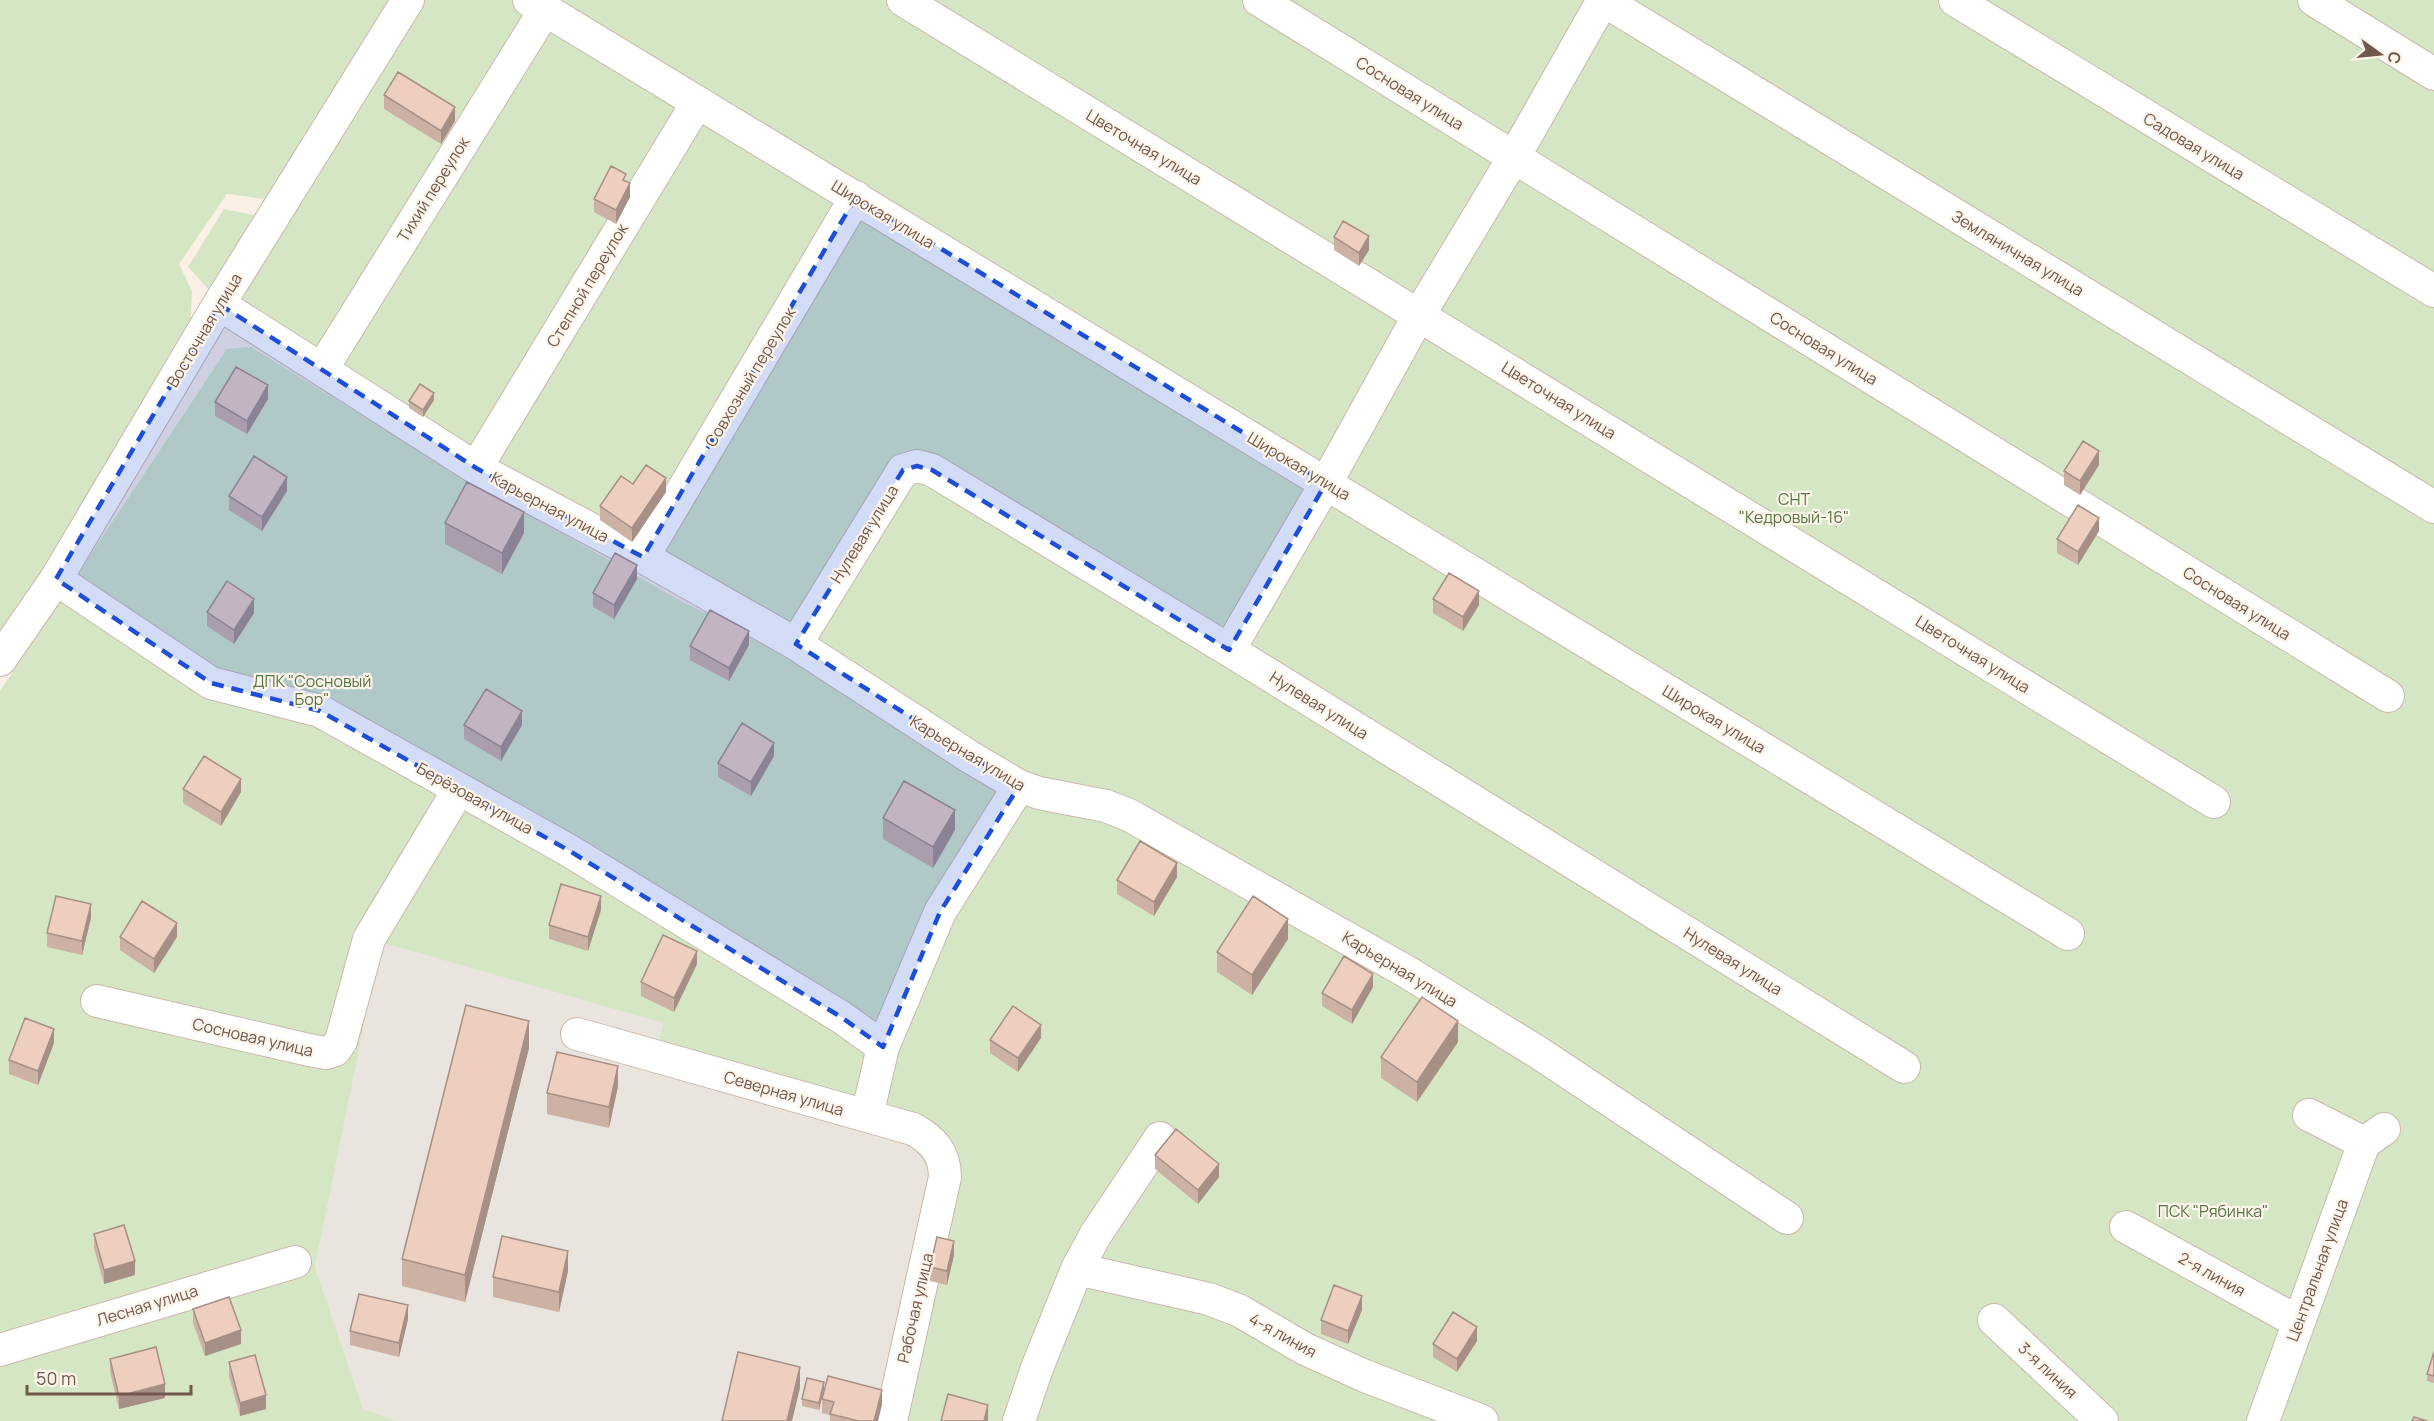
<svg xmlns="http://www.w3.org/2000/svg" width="2434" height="1421" font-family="Manrope,sans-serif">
	<rect width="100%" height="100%" fill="#faf0e5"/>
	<path fill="#eae4df" d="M381,941L663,1023L652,1073L851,1121L907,1138L934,1178L880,1421H399L363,1409L315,1267Z"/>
	<path fill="#d5e6c5" d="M0,0H388L265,199L227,194L179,264L192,291L190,329L63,548L0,637Z
		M393,0H2434V1421H904L934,1178L907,1138L851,1121L652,1073L663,1023L381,942L315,1267L363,1409L399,1421H0V691L227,349L251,347L450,470L681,601L751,636L799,666L813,641L510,478L213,294L188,267L224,209L258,216Z"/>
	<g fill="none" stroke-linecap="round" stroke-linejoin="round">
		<defs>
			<path id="minor" d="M529,0L2068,934
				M903,0L2214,802
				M1259,0L2388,696
				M1955,0L2434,291
				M2314,0L2434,74
				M219,304L476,468L643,557L796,644L970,757L1019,786L1039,793L1106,806L1129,815L1407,972L1539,1053L1787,1218
				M322,369L545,10
				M476,468L697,103
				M643,557L856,197
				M56,579L211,683L320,711L568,850L841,1017L883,1047
				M796,644L903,470L917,466L932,470L1229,650L1904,1067
				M1229,650L1326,483L1419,315L1514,157L1603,0L2434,507
				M0,660L56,579L219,304L408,0
				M97,1001L309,1050L326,1053L335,1050L341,1041L369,939L459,789
				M577,1034L913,1129C933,1140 945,1153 945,1177L891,1421
				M2309,1115L2364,1143
				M867,1116L883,1047L940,912L1019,786
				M2126,1227L2298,1322
				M1077,1269L1209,1299L1240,1311L1305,1349L1365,1376L1482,1421
				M1994,1320L2102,1421
				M0,1350L295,1262
				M1019,1421L1037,1368L1077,1269L1096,1234L1160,1138
				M2263,1421L2364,1143L2384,1129"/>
		</defs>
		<use href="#minor" stroke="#cbb8ac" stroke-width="34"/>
		<use href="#minor" stroke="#fff" stroke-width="32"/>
	</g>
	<path fill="#ccb1a4" d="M384,95L455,121L441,144L384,109Z
		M626,181L630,197L616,224L594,212V199Z
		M1334,237L1369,250L1359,266L1334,250Z
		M268,399L247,434L215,416V402Z
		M434,400L423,417L409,408V401Z
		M2099,465L2080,495L2064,485V471Z
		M633,484L666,492L632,542L600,520V506Z
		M287,491L262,531L229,510V496Z
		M445,523L524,533L502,574L445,544Z
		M2099,531L2078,565L2057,553V539Z
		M637,579L614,619L593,607V593Z
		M1433,599L1479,605L1463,631L1433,613Z
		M207,612L254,613L234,644L207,626Z
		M749,645L729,681L690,660V646Z
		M464,725H522L501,761L464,739Z
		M774,756L751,796L718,777V763Z
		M183,789L241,792L221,826L183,803Z
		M883,818L955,830L933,868L883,839Z
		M1177,877L1154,916L1117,894V880Z
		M601,910L588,951L549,939V925Z
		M91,918L82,955L47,947V933Z
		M120,937H177L154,973L120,950Z
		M1288,939L1252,995L1217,972V952Z
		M697,964L674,1012L641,996V982Z
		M1373,987L1352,1024L1322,1006V993Z
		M1041,1038L1018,1072L990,1053V1040Z
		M1458,1042L1417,1102L1381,1078V1057Z
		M54,1043L38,1085L9,1074V1060Z
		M529,1048L465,1302L402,1286V1259Z
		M618,1086L609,1128L547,1114V1093Z
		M1155,1155L1219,1177L1198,1204L1155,1169Z
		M94,1234L135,1275L104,1284L94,1248Z
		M954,1255L947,1285L930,1281V1267Z
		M568,1271L559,1312L493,1297V1277Z
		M193,1309L241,1344L205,1356L193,1323Z
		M1362,1310L1348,1344L1321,1334V1320Z
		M408,1319L399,1357L350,1345V1331Z
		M1477,1341L1457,1372L1433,1357V1344Z
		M2434,1352V1383L2427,1381V1374Z
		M110,1359L165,1398L119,1409L110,1372Z
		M229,1362L266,1409L240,1416L229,1376Z
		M824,1389L819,1410L802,1406V1399Z
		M822,1399L882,1404L878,1421H830V1415L822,1413Z"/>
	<path fill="#a69086" d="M455,107V121L441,144V131Z
		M630,183V197L616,224V210Z
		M1369,236V250L1359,266V253Z
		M268,385V399L247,434V421Z
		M434,393V400L423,417V410Z
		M2099,451V465L2080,495V481Z
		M287,477V491L262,531V517Z
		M666,478V492L632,542V528Z
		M524,512V533L502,574V553Z
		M2099,518V531L2078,565V552Z
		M637,565V579L614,619V605Z
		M1479,591V605L1463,631V617Z
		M254,599V613L234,644V630Z
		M749,631V645L729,681V668Z
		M522,711V725L501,761V747Z
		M774,743V756L751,796V782Z
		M241,779V792L221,826V812Z
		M955,810V830L933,868V847Z
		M1177,863V877L1154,916V902Z
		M601,896V910L588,951V937Z
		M91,904V918L82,955V941Z
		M1288,919V939L1252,995V975Z
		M177,923V937L154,973V959Z
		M697,951V964L674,1012V998Z
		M1373,974V987L1352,1024V1010Z
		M529,1021V1048L465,1302V1275Z
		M1458,1021V1042L1417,1102V1082Z
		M1041,1025V1038L1018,1072V1058Z
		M54,1029V1043L38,1085V1071Z
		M618,1066V1086L609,1128V1107Z
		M1219,1164V1177L1198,1204V1190Z
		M954,1241V1255L947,1285V1271Z
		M568,1251V1271L559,1312V1292Z
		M135,1261V1275L104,1284V1270Z
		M1362,1296V1310L1348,1344V1331Z
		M408,1305V1319L399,1357V1343Z
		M1477,1327V1341L1457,1372V1359Z
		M241,1330V1344L205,1356V1343Z
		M800,1367V1388L792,1421H787Z
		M824,1382V1389L819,1410V1403Z
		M165,1384V1398L119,1409V1396Z
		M882,1390V1404L878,1421H874Z
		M266,1395V1409L240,1416V1403Z
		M988,1405V1421H984Z"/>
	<path fill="#edcebf" stroke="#a69086" stroke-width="1.5" d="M398,72L455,107L441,131L384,95Z
		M611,166L626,174L623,180L630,183L616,210L594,199Z
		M1343,221L1369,236L1359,253L1334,237Z
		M236,367L268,385L247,421L215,402Z
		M420,384L434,393L423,410L409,401Z
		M2083,441L2099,451L2080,481L2064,471Z
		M254,456L287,477L262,517L229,496Z
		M646,465L666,478L632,528L600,506L621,476L633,484Z
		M467,482L524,512L502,553L445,523Z
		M2078,505L2099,518L2078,552L2057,539Z
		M615,553L637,565L614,605L593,593Z
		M1449,573L1479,591L1463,617L1433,599Z
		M227,581L254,599L234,630L207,612Z
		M710,610L749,631L729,668L690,646Z
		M486,689L522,711L501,747L464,725Z
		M742,723L774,743L751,782L718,763Z
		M204,756L241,779L221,812L183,789Z
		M904,781L955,810L933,847L883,818Z
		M1140,841L1177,863L1154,902L1117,880Z
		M561,884L601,896L588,937L549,925Z
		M56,896L91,904L82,941L47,933Z
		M1253,896L1288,919L1252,975L1217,952Z
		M142,901L177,923L154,959L120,937Z
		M663,935L697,951L674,998L641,982Z
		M1344,956L1373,974L1352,1010L1322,993Z
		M1422,997L1458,1021L1417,1082L1381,1057Z
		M466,1005L529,1021L465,1275L402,1259Z
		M1013,1006L1041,1025L1018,1058L990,1040Z
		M25,1018L54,1029L38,1071L9,1060Z
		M557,1052L618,1066L609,1107L547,1093Z
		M1176,1129L1219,1164L1198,1190L1155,1155Z
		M124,1225L135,1261L104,1270L94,1234Z
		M502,1236L568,1251L559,1292L493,1277Z
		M937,1237L954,1241L947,1271L930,1267Z
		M1334,1285L1362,1296L1348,1331L1321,1320Z
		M359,1294L408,1305L399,1343L350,1331Z
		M229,1297L241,1330L205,1343L193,1309Z
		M1453,1312L1477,1327L1457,1359L1433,1344Z
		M156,1347L165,1384L119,1396L110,1359Z
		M738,1352L800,1367L787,1421H722Z
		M2434,1352V1376L2427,1374Z
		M255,1355L266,1395L240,1403L229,1362Z
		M828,1376L882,1390L874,1421H859L830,1414L834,1402L822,1399Z
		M807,1378L824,1382L819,1403L802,1399Z
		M948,1394L988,1405L984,1421H941Z
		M2414,1417L2427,1421H2412Z"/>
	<path fill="#1d4ed8" fill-opacity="0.2" stroke="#1d4ed8" stroke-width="4.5" stroke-dasharray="12 8" stroke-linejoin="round" d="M856,197L1326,483L1229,650L932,470L917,466L903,470L796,644L1019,786L940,912L883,1047L841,1017L568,850L320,711L211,683L56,579L219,304L476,468L643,557Z"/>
	<g text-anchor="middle" stroke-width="4.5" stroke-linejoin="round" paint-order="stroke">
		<g font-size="16" fill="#71574c" stroke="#fdf5eb">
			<text transform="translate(1410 93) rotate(32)" y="6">Сосновая улица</text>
			<text transform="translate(2194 146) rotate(31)" y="6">Садовая улица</text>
			<text transform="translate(1144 147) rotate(31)" y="6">Цветочная улица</text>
			<text transform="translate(433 189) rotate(-58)" y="6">Тихий переулок</text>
			<text transform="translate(883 214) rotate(31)" y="6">Широкая улица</text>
			<text transform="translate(2018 253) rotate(31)" y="6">Земляничная улица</text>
			<text transform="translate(587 285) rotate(-59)" y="6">Степной переулок</text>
			<text transform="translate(204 330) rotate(-59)" y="6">Восточная улица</text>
			<text transform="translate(1824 348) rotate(32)" y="6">Сосновая улица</text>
			<text transform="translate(750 377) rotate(-59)" y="6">Совхозный переулок</text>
			<text transform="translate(1559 400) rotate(32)" y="6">Цветочная улица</text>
			<text transform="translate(1299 466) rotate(31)" y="6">Широкая улица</text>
			<text transform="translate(550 507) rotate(28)" y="6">Карьерная улица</text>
			<text transform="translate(864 534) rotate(-58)" y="6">Нулевая улица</text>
			<text transform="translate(2237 603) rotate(32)" y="6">Сосновая улица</text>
			<text transform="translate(1973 654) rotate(32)" y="6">Цветочная улица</text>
			<text transform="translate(1319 705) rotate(32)" y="6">Нулевая улица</text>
			<text transform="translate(1714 719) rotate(31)" y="6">Широкая улица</text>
			<text transform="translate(968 753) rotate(31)" y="6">Карьерная улица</text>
			<text transform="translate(475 798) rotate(29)" y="6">Берёзовая улица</text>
			<text transform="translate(1733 961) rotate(32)" y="6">Нулевая улица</text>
			<text transform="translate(1400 969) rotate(31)" y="6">Карьерная улица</text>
			<text transform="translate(253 1037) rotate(13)" y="6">Сосновая улица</text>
			<text transform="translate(784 1093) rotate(16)" y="6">Северная улица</text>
			<text transform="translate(2317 1270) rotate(-70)" y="6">Центральная улица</text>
			<text transform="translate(2212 1274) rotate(29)" y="6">2-я линия</text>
			<text transform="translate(147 1305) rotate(-17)" y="6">Лесная улица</text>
			<text transform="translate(915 1308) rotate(-77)" y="6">Рабочая улица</text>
			<text transform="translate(1283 1335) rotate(29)" y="6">4-я линия</text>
			<text transform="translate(2048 1370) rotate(43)" y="6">3-я линия</text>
		</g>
		<g font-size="16" fill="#577645" stroke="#fdf5eb">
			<text x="1794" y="505">СНТ<tspan x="1794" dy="18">"Кедровый-16"</tspan></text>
			<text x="312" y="687">ДПК "Сосновый<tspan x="312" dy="18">Бор"</tspan></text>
			<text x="2213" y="1217">ПСК "Рябинка"</text>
		</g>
	</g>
	<g transform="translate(2380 54) rotate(105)" stroke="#fdf5eb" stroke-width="4.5" paint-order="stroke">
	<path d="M0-4.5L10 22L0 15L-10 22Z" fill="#71574c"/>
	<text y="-9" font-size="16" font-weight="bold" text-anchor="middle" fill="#71574c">С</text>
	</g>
	<path d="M27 1385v9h164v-9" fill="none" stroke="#71574c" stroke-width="3"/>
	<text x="36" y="1385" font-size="18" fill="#71574c" stroke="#fdf5eb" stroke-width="4.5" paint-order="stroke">50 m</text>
</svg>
